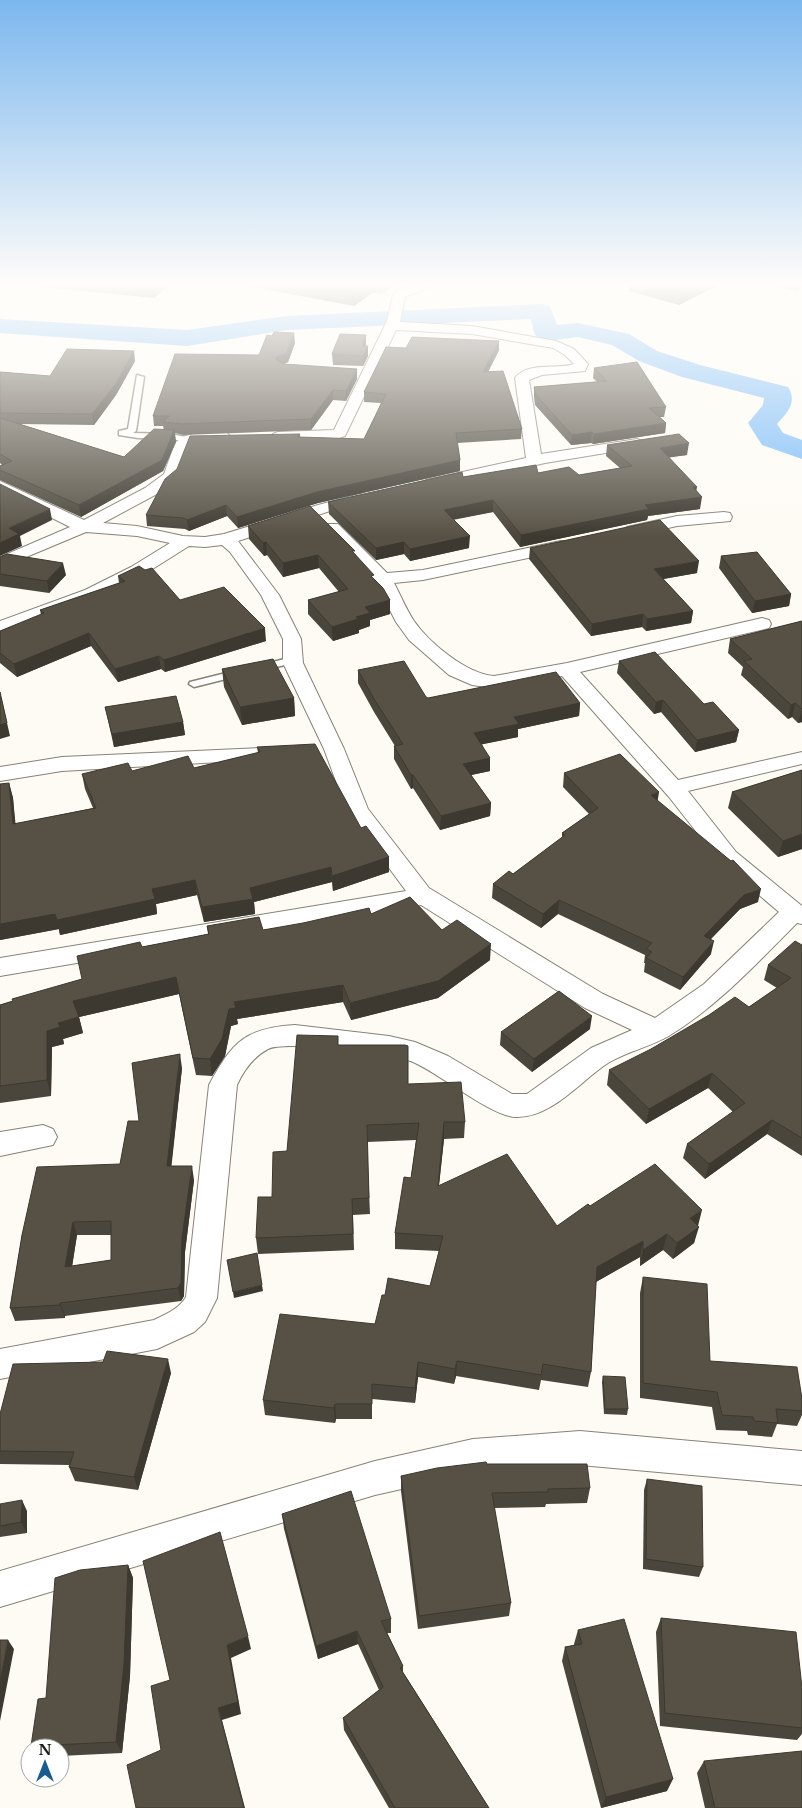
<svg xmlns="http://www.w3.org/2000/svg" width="802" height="1808" font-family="'Libre Baskerville',serif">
	<rect width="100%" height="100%" fill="#fefbf5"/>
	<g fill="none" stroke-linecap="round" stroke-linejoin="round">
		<path fill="#79bbf8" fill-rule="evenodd" d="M541,304L550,306L557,325L578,323L629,334L657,351L700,365L788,387C798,402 787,413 777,424L783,433L802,440V459L762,445L748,423L763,405L764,398L682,377L639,361L612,345L578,337L547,341L538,338L534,333L531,319L287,330L187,346L0,333V319L187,330L287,316Z"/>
		<defs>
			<path id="service" d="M137,375L144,377L136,431L133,433L171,434L190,438V442L171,439L138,438L119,435V431L128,429Z
				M293,657L297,658V662L260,671L255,668L256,666Z
				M238,670L242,671L243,673L242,675L194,687L189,684L190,682Z"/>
			<path id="minor" d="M416,284H433L431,287L405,297L400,322L472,326L556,341L574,349L588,364L585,371L542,375L529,380L541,454L637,439L642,441L645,444L642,447L545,463L432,488L426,486L424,483L426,480L526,458L515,378C528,361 556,370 574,364L565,355L553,348L472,334L396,330L345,436L331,441L273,440L270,437L273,434L278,432L334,430L387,321L393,295L395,292Z
				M222,431L227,433L230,436L227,439L197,441L190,445L177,479L157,494L103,523L137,526L183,536L205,537L224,534L318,505L360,494L366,496L368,499L366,502L330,511L238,541L279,595L301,639L303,663L344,749L368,809L429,888L603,994L655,1018L704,984L779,912L720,862L669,797L562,676L494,688L472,685L449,675L409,640L396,622L375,581L326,532L324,528L326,524H338L387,573L423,570L561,541L567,542L570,546L567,550L561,551L423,580L394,583C401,596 406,609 414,621C429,643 467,674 494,676L567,663L762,618L769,620L771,624L769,628L580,672L678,780L802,752V764L688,791L736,852L802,906V924L797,923C756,964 717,1007 667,1037C649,1047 626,1052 608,1063C580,1081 552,1118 516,1117C492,1117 439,1073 413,1062C394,1054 286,1040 268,1049C253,1057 244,1070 237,1085L217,1298L205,1322L194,1332L157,1349L0,1379V1349L154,1320C166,1314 179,1309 186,1297L209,1085C232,1042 245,1028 295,1025L389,1036L415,1042L448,1056L512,1094H527L591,1048L632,1030L585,1008L421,905L0,976V958L406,891L347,811L324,749L283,663V639L261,595L230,552L222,545L205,547L189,546L143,575L97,598L0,633V621L85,590L131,567L170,543L137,536L86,532L0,568V557L70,527L0,492V481L84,520L145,488L164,474L175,443L182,437L201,432Z
				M724,512L730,513L732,517L730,521L677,526L633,536L627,535L625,531L627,527L677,516Z
				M284,747L291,748L294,753L291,758L62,771L0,781V767L62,757Z
				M43,1125L53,1129L57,1137L53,1145L0,1156V1132Z
				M580,1431L802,1451V1485L580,1465L473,1473L375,1495L0,1607V1571L375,1461L473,1439Z"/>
		</defs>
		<use href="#service" stroke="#888275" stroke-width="3"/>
		<use href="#minor" stroke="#888275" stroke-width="2"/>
		<use href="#service" fill="#fff" fill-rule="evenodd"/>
		<use href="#minor" fill="#fff" fill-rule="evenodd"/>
	</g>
	<path fill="#4b463b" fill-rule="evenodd" d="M15,284H170L154,298Z
		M236,284H396L381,294L372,293L354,306Z
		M630,284H720L679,305L629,291Z
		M767,284H802V287L797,291Z
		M499,341V350L488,372L522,429L521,439L457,443L460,460V471L318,503L238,528L227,516L189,531L185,529L147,526L146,515L300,434V437L364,439L381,403L364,402V392L406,348Z
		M295,343L288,362L284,364L357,379L346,401L333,400L311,430L183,435L175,433L176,442L163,471L81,517L0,480V466L2,465L0,463V372L50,376L135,361L116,395L94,425L20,424L124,457L164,430L163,426H154L153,416L259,355Z
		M332,354L368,356L363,366L333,365Z
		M594,368L666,407L664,417H660L666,423L665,433L593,444L591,443L571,445L535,405L534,397V387L597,382L593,378Z
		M607,445L687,455L669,457L696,491L700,509L648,516L647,520L520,547L493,512L453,520L469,548L410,561L404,554L376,560L329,514L328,502L463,477L538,473L579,475L620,468L606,456Z
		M248,526L355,554L390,600V614L370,620V626L359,630V633L333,641L308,614V600L339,592L319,568L283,577L267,555L264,556L249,539Z
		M530,548L697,573L663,579L693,611L691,623L646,631L642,627L591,636L529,559Z
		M721,556L791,594L789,606L752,613L719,568Z
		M0,557L66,575L49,593L0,586Z
		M145,570L180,600L266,641L165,672L161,669L118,682L91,646L17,677L0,663V631L41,615L40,610L119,583L118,576Z
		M802,621V722L798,723L792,717L788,719L741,675L743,667L728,653L730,639Z
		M619,661L704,704L739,730L736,742L695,752L661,712L654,714L617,673Z
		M222,669L294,698L295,716L242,725L224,687Z
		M358,670L428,698L580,703L579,716L518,729V737L482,744L490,771L471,775L491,803L490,816L440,830L413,788L411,789L394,759V746H395L374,712L358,683Z
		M105,707L183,722L185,735L114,747Z
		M257,747L361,828L389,857V872L333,891L332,882L254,902L255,914L204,922L197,895L156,904L157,914L60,935L59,929L0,940L9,783L13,798L15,824L93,808L85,789L82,774L194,768L258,753Z
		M802,770V849L778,857L728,808L732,792Z
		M564,773L658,801L758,902L740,909L711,939V954L680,990L644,972L645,963H644L645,955L558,914L541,928L492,898L493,884L513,874L562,838V833L589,814L563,787Z
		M371,914L442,930L490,960L438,998L351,1020L343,1002L237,1019L238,1024L231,1026L225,1056L212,1076L196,1075L179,994L79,1017L83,1033L63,1039L64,1044L52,1047L51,1096L0,1103V1005L82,979L142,947L208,934L207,926L263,930Z
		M802,945V1156L767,1134L705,1179L683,1158L687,1144L733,1112L708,1088L646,1124L607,1085L609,1070L749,1007L777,988L764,980L768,965Z
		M590,1029L532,1072L500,1045L501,1032Z
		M339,1045L408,1084L465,1122L464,1138L444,1139L439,1186L557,1226L590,1206L698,1226L694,1243L673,1259L663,1250L640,1266V1257L596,1282L591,1372L588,1387L541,1380L539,1390L456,1376L454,1384L418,1377L415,1403L372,1399V1419H336L335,1423L265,1415L263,1400L375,1324L385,1295L430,1286L439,1251L395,1249V1233L411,1178L416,1140L367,1142L370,1214L353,1215L354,1250L258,1254L256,1238L272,1197L287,1151Z
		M182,1068L171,1166L194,1180L185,1252L184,1296L181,1301L65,1316V1318L15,1321L10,1308L22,1235L120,1164L139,1121ZM77,1235H111V1260L72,1266Z
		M643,1277L710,1361L802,1399V1415L797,1426L777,1424L772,1437L748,1435L747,1431L716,1430L712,1407L640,1398V1293Z
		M103,1362L171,1373L138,1490L75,1481L69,1467L70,1465L0,1464V1414Z
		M603,1376L628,1409L627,1415L604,1414L602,1382Z
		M487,1464L590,1488L587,1503L546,1504L545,1507L494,1508L511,1603L509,1616L418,1629L401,1491V1476Z
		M647,1479L703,1567L699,1577L643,1569L644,1490Z
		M0,1504L27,1511V1533L0,1537Z
		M282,1514L391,1619V1633H387L403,1666V1672L489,1808H389L344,1730L343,1718L379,1690L358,1644L318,1659L284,1529Z
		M128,1565L133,1578L130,1676L122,1753L60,1756V1748H33L31,1746L46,1698Z
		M661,1618L802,1688V1734L797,1740L660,1726L656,1632Z
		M578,1630L667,1791L601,1808L562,1661L565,1647L574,1645V1644Z
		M704,1761L802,1808H705L697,1773Z"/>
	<path fill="#3d3930" d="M152,284H170L154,298Z
		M365,284H372V293L354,306V291Z
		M381,284H396L381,294Z
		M690,284H720L679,305L681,288Z
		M798,284H802V287L797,291Z
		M294,333L295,343L288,362L277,366L276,357Z
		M366,335V345L363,354L368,346V356L363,366V346Z
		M499,341V350L483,382V372Z
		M134,351L135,361L116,395L94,425L92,414Z
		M357,369V379L346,401V391Z
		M333,390V400L311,430V419Z
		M666,423L665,433L593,444L594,434Z
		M174,430L176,442L163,471L81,517L79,505Z
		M592,432L591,443L571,445L572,435Z
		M689,443L687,455L659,459L660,448Z
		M460,460V471L318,503L238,528L237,517L317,492Z
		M693,487H697L695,498L702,497L700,509L648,516L647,520L520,547L521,535L645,505Z
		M493,500V512L443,521L444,510Z
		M226,505L227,516L189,531L187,520Z
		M50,509L52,520L20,536L22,546L0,556V543L9,528Z
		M470,536L469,548L410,561V549Z
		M266,542L267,555L264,556L263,543Z
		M404,542V554L376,560V548Z
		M318,555L319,568L283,577V563Z
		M699,561L697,573L652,581L654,569Z
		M63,563L66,575L49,593L47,581Z
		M791,594L789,606L752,613L755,601Z
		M390,600V614L370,620V626L359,630V633L333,641L332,627L356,617L365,607Z
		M693,611L691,623L646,631L647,619Z
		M643,614L642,627L591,636L592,624Z
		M265,628L266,641L165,672L164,660Z
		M89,633L91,646L17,677L14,664Z
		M159,656L161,669L118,682L115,669Z
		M294,698L295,716L242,725L240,707Z
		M663,700L661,712L654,714L656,702Z
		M2,701L10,736L0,739V725Z
		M580,703L579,716L518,729V737L474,746V733L514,717Z
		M795,703L792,717L788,719L791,705Z
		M802,709V722L798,723Z
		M183,722L185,735L114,747L112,734Z
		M739,730L736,742L695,752L697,740Z
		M490,758V771L462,777L463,764Z
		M411,775H413V788L411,789Z
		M9,783L13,798L17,839L13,824Z
		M659,792L657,805L651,795Z
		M491,803L490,816L440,830L441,816Z
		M802,834V849L778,857L783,841Z
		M389,857V872L333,891L332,876Z
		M331,867L332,882L254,902L255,914L204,922L202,907L250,888Z
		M195,880L197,895L156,904L157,914L60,935L57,920L152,889Z
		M761,889L758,902L740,909L701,949L704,936L744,895Z
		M559,900L558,914L541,928L543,914Z
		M55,914L59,929L0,940V924Z
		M714,941L711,954L680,990L683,977Z
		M491,944L490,960L438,998L351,1020L350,1003Z
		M176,977L179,994L79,1017L83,1033L63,1039L64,1044L52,1047L51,1096L47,1080V1031L58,1023L73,1001Z
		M343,985V1002L237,1019L238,1024L231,1026L225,1056L212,1076L210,1059L229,1009L234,1002Z
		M592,1016L590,1029L532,1072L534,1059Z
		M180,1054L182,1068L170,1180L167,1166Z
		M712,1073L708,1088L646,1124L649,1109Z
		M772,1120L767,1134L705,1179L709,1164Z
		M444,1122V1139L437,1202L438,1186Z
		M192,1166L194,1180L185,1252L184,1296L181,1301L178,1288L182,1238Z
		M702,1210L698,1226L690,1218Z
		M73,1222L77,1235L70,1280L65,1267Z
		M699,1227L694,1243L673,1259L677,1243Z
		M667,1234L663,1250L640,1266L643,1250Z
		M643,1241L640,1257L594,1283L597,1267Z
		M262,1285L263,1291L234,1298L233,1292Z
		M60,1303L65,1316V1318L60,1305Z
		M168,1359L171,1373L138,1490L134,1477Z
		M457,1361L456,1376L454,1384L455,1369Z
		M418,1362V1377L415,1403V1388Z
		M335,1404L336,1419L335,1423L334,1408Z
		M22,1500L27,1511V1533L21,1522Z
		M128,1565L133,1578L130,1676L122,1753L116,1742Z
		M357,1631L358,1644L318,1659L316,1646Z
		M248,1636L251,1649L231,1658L241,1714L222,1720L245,1808H244L218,1708L227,1645Z
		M8,1640L14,1649L0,1721V1681Z
		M673,1779L667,1791L601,1808L606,1797Z"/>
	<path fill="#575145" stroke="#3d3930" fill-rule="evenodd" d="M312,284H365L354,291Z
		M666,284H690L681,288Z
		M274,332L294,333L287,353L276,357V360L284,364L357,369L346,391L333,390L311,419L182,424L163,422L169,416H153L175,354L259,355L267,335L272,336Z
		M340,334L366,335L363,346H368L363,356L332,354Z
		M412,337L499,341L483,372L503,371L522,429L456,433L460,460L317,492L237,517L226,505L187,520L183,518L146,515L165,479L177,469L190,436L300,434L298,437L364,439L386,394L364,392L386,347L406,348Z
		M67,349L134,351L115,385L92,414L0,413V372L50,376Z
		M637,362L666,407L649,408L666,423L594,434L592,432L572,435L536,395L534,387L607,381L594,368Z
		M0,418L124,457L154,429L174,430L162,460L79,505L0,470V466L12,461L0,454Z
		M679,434L689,443L660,448L697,487H693L702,497L645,505L649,509L521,535L493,500L444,510L470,536L410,549L404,542L376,548L328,502L462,472L463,477L536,465L538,473L569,467L579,475L632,466L607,445Z
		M0,484L50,509L9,528L19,534L0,543Z
		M310,506L355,551H352L374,575L371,576L383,588L390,600L365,607L370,613L356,617L358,619L332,627L308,600L348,589L318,555L283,563L266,542L263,543L248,526Z
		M660,520L699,561L654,569L693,611L647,619L643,614L592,624L530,548Z
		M757,552L791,594L755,601L721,556Z
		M7,554L63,563L47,581L0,574V557Z
		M139,566L145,570L152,568L180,600L224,587L265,628L164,660L159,656L115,669L89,633L14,664L0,653V631L44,613L40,610L125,581L118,576Z
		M802,621V709L795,703L791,705L744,661L752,659L730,639Z
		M655,652L704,704L713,702L739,730L697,740L663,700L656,702L619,661Z
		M273,659L294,698L240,707L222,669Z
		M404,661L426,697L428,698L556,672L580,703L514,717L519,724L474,733L490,758L463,764L491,803L441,816L413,775H411L394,746L403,744L374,699L358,670Z
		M0,692L7,723L0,725Z
		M176,696L183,722L112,734L105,707Z
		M315,744L361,828L366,826L389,857L332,876L331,867L250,888L253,899L202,907L195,880L152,889L155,899L57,920L55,914L0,924V784L9,783L13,824L96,808L82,774L128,763L132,771L188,756L194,768L260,752L257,747Z
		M620,754L659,792L651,795L731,861L733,860L761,889L744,895L704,936L714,941L683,977L646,958L652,952L646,949L652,943L559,900L543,914L493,884L509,871L513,874L565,835L562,833L598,808L564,773Z
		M802,770V834L783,841L732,792Z
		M410,897L442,930L457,920L491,944L438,981L350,1003L343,985L234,1002L236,1008L229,1009L222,1039L210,1059L193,1058L176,977L73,1001L79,1017L58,1023L60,1027L47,1031V1080L0,1086V1005L13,1001L12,999L82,979L77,956L140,942L142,947L209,934L207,926L259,917L263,930L303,923L369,908L371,914Z
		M795,941L802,945V1138L772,1120L709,1164L687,1144L745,1103L712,1073L649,1109L609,1070L651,1049L709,1015L735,997L749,1007L791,978L768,965Z
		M559,991L592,1016L534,1059L501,1032Z
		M297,1035L338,1036V1045H405L408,1046V1084L461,1082L465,1122H444L438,1186L507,1154L557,1226L588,1204L590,1206L655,1164L702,1210L690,1218L699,1227L677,1243L667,1234L643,1250V1241L597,1267L591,1372L543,1364L541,1375L457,1361L455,1369L418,1362L415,1388L372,1384V1404H335L334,1408L263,1400L280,1314L375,1324L382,1295H385L388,1278L430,1286L443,1236L395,1233L404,1177L411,1178L419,1123L367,1125L369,1198L352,1199L353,1234L256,1238L258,1197H272L273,1152L287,1151Z
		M180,1054L167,1166H192L182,1238L181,1283L178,1288L60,1303V1305L10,1308L22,1235L37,1167L120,1164L128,1121H139L132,1063ZM111,1221V1260L65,1267L73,1222Z
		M257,1253L262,1285L233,1292L227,1260Z
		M643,1277L707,1284L710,1361L797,1367L802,1399V1411L776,1409L778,1423L754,1421L753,1417L722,1415L717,1392L643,1383Z
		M107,1351L168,1359L134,1477L69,1467L74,1452L0,1451V1414L13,1364L103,1362Z
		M603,1376L625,1377L628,1409H605Z
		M486,1462L487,1464H587L590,1488L548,1489V1492L492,1493L511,1603L419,1616L401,1476L437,1468Z
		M647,1479L702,1486L703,1567L646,1559Z
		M351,1491L391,1619L381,1621L403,1666L400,1668L489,1808H395L343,1718L383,1687L357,1631L316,1646L282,1514Z
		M22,1500L21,1522L0,1526V1504Z
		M220,1532L248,1636L227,1645L238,1702L218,1708L244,1808H136L127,1765L161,1750L151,1686L170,1680L143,1561Z
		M128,1565L124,1664L116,1742L31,1746L38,1699L46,1698L55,1578L80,1570Z
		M661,1618L796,1632L802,1688V1728L665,1713Z
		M624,1619L673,1779L606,1797L565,1647L582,1644L578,1630Z
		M0,1640H8L0,1681Z
		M802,1751V1808H715L704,1761Z"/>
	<linearGradient id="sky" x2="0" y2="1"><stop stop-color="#7bb7ee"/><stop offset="0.53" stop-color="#fffdfa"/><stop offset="1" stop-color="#fffdfa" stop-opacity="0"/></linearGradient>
	<rect width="802" height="537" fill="url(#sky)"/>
	<g transform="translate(45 1763)"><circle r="24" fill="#ffffff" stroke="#a7a6a4"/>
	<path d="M0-4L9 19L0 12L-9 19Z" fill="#195c91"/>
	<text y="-8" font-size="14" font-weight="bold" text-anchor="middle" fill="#23201b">N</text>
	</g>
</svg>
